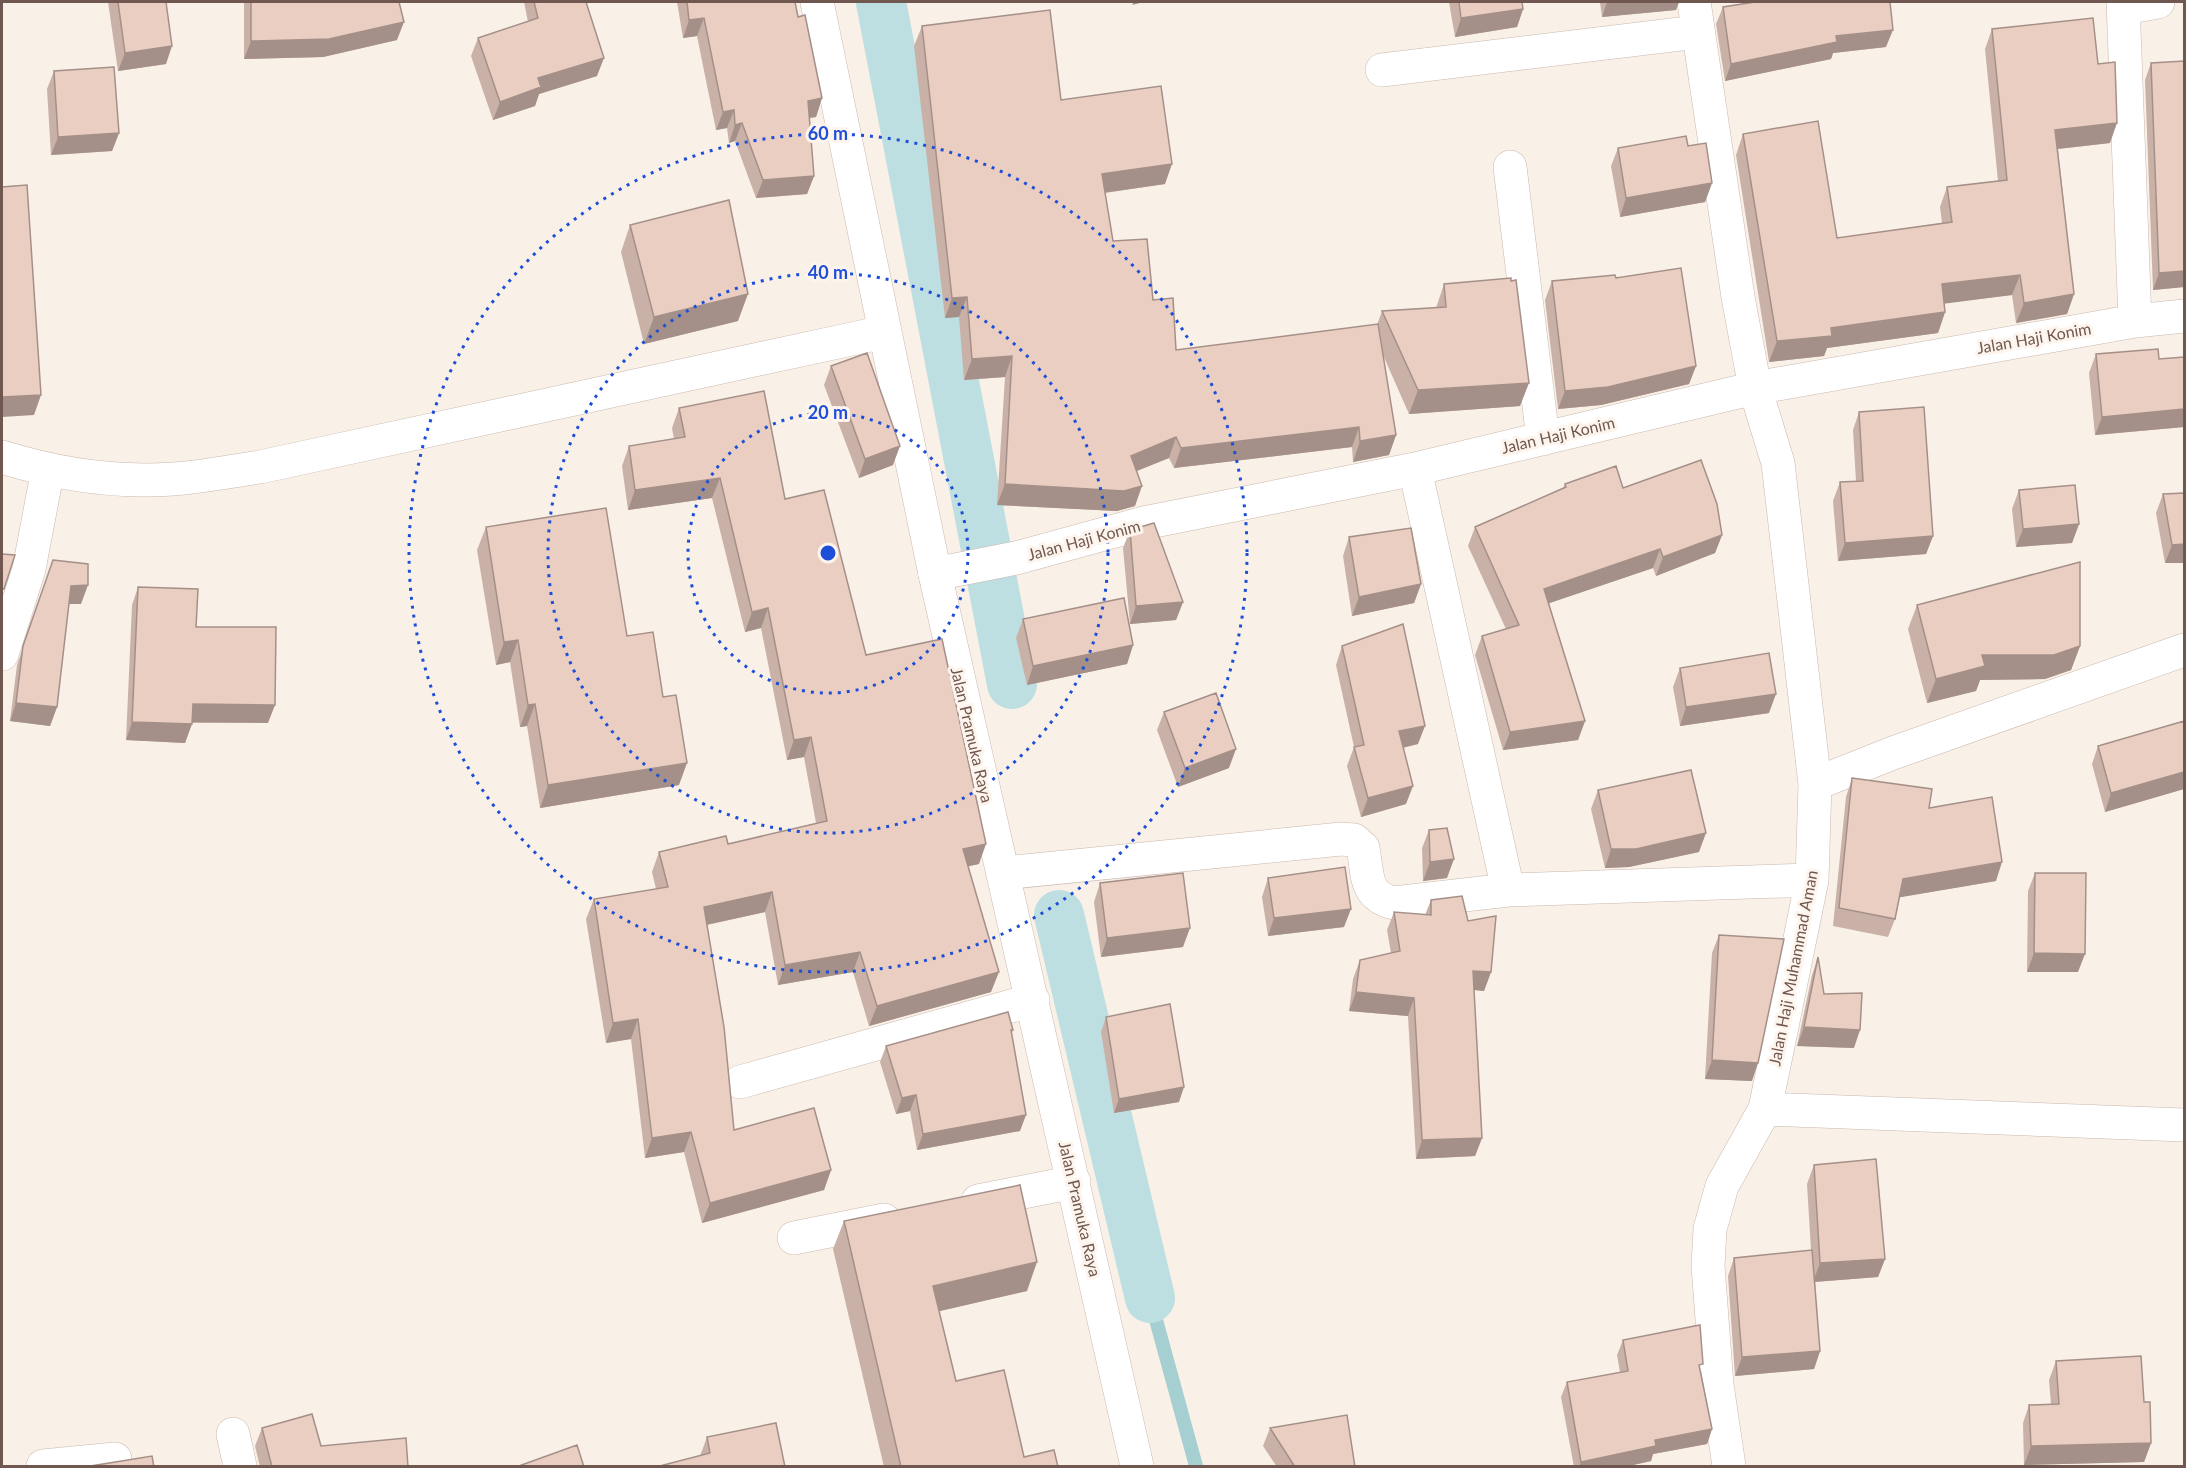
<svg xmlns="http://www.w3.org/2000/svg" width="2186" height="1468" font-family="Lato,sans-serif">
	<rect width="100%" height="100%" fill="#f9f0e7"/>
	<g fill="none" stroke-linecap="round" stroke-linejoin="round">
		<path stroke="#a5cfd1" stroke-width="14" d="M1150,1298L1196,1466"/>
		<path stroke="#bedfe1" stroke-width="50" d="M881,2L1012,684
			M1059,915L1150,1298"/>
		<defs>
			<path id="street" d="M1694,2L1738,297L1755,388L1778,463L1815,784L1812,880L1765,1109L1722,1186L1710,1229L1708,1266L1717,1385L1729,1466
				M2123,2L2135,321
				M2124,8L2158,2
				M1382,70L1697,32
				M1510,167L1543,439
				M2,457C57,474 115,483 173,479C202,477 231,471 260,467L884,332
				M1415,469L1508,890
				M935,574L1016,558L1144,523L1415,469L1755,388L2135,321L2184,316
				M2,654L29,569L48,469
				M1815,784L1893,753L2184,650
				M1004,873L1341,839L1354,840L1363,848C1368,875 1364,896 1394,903L1508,890L1812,880
				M740,1082L1033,1000
				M1765,1109L2184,1125
				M978,1201L1074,1182
				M794,1238L884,1220
				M233,1434L240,1466
				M43,1466L115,1459"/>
			<path id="secondary" d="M817,2L935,574L1137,1466"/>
		</defs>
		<use href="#street" stroke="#cab8ae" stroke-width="34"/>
		<use href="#secondary" stroke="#ceb9af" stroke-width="34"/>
		<use href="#street" stroke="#fff" stroke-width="33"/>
		<use href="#secondary" stroke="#fff" stroke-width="33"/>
	</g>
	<path fill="#cab1a7" d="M108,2H166V64L118,71Z
		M244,2H399L397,40L323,57L244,59Z
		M524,2H586L597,76L539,94L535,106L493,120L471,56L478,38L528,22Z
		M677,2H795L798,17L822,98L816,117L809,118L814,176L807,194L756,198L735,141L729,143L727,128L716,130L697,36L683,38Z
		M1449,2H1522L1523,9L1517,27L1455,37Z
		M1600,2H1679L1676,10L1602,17Z
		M1723,7L1886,47L1833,53L1831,59L1725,81L1716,24Z
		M922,26L1061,100L1165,184L1105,193L1113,241L1153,300L1176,350L1377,325L1382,311L1436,308L1444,284L1520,406L1409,414L1383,355L1396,435L1389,455L1353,462L1352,447L1174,468L1169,458L1137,471L1135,506L1117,511L997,505L1005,377L964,380L959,317L945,318L914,46Z
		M1992,29L2098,64L2110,143L2058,149L2074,294L2067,314L2016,323L2012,295L1944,303L1945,312L1938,333L1827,348L1824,356L1769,362L1736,155L1743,134L1837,238L1942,223L1940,207L1947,187L1998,181L1985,49Z
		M2151,63L2184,287L2153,290L2145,80Z
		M54,71L119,133L112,151L51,155L47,89Z
		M1618,148L1712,183L1705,202L1620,217L1611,166Z
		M630,225L738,321L644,344L621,252Z
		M1616,278L1696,366L1689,384L1601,405L1558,409L1545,300L1552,281Z
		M2096,354L2159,359L2184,357V427L2095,435L2089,373Z
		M831,366L893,465L859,478L824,385Z
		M679,408L785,499L866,655L979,864L968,866L991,992L869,1026L853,972L778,985L765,912L707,925L734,1130L831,1170L824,1190L702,1223L684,1152L645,1158L631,1039L606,1043L586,919L594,899L656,889L652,872L659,852L728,844L816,823L804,757L787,760L761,628L745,632L712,498L628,510L622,466L629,446L674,439L672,428Z
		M1859,412L1933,536L1926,554L1838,561L1833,501L1840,482L1856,481L1853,430Z
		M1565,484L1623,488L1722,535L1715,553L1656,576L1653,568L1549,603L1585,721L1578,740L1503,750L1475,655L1482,636L1506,629L1468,546L1475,527L1563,488Z
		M2019,490L2079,524L2072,543L2016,547L2012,509Z
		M2184,493V563H2165L2156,513L2163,494Z
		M486,527L627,636L663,697L679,785L540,808L527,726L520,727L510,662L496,665L477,550Z
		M1130,530L1183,602L1176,620L1130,624L1123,548Z
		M1349,537L1421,584L1414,603L1352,616L1343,556Z
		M53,560L81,604H69L57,707L50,726L10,721L17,665Z
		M138,587L196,627L268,723H192L185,743L126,740L132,605Z
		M1917,605L2080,646L2071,670L2045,679L1980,680L1976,691L1927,703L1908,629Z
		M1023,619L1133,645L1127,664L1027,685L1016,638Z
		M1342,646L1418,744L1403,748L1406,804L1361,817L1347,766L1354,747L1336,665Z
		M1680,668L1769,713L1680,726L1673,687Z
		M1164,712L1229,768L1178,787L1157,730Z
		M2184,721V789L2105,812L2092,764L2098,746Z
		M1852,778L1929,808L1996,881L1899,897L1895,919L1888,937L1833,926L1846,797Z
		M1598,790L1699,852L1629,867L1605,868L1591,809Z
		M1429,830L1447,878L1423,881L1422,848Z
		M2035,873L2078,972H2027L2028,891Z
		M1268,878L1344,927L1268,936L1262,897Z
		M1100,883L1183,947L1101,957L1094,902Z
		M1431,900L1468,921L1491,972L1484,991L1474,990L1482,1138L1475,1156L1416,1159L1408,1016L1349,1011L1353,979L1360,960L1391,953L1387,930L1394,912L1425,915Z
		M1719,935L1752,1081L1705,1079L1712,953Z
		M1818,957L1824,994L1854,1048L1797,1046L1812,975Z
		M1106,1017L1179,1102L1114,1113L1101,1032Z
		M1013,1030L1011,1035L1020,1131L917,1150L910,1111L896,1114L880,1062L886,1046Z
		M1814,1165L1885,1259L1878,1277L1815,1282L1820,1351L1814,1369L1735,1376L1728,1276L1734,1258L1811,1250L1807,1184Z
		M844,1221L1027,1291L939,1311L956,1381L1024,1457L1058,1467H884L833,1249Z
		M1623,1340L1701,1371L1712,1429L1707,1444L1653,1454L1651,1461L1624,1467H1574L1561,1397L1567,1382L1620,1372L1617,1355Z
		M2056,1361L2144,1402L2151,1443L2144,1462L2024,1465L2023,1423L2029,1405L2051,1404L2049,1380Z
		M262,1428L321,1446L408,1467H260L255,1446Z
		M1270,1428L1355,1467H1277L1263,1446Z
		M707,1437L785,1467L700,1456Z"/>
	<path fill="#a49088" d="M1134,2H1144L1132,5Z
		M1607,2H1679L1676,10L1602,17Z
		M1523,9L1517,27L1455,37L1461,18Z
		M704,18L697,36L683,38L689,20Z
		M404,22L397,40L323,57L244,59L251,41Z
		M1893,30L1886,47L1833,53L1831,59L1725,81L1731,64L1836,36Z
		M172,46L166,64L118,71L125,53Z
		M604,58L597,76L539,94L535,106L493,120L500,102L538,78Z
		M822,98L816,117L801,119L808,101Z
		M734,110L727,128L716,130L723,112Z
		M742,123L735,141L729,143L735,125Z
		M2117,123L2110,143L2048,150L2055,130Z
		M119,133L112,151L51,155L58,137Z
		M1172,164L1165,184L1095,194L1102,174Z
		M814,176L807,194L756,198L763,180Z
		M1712,183L1705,202L1620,217L1626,198Z
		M2184,271V287L2153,290L2159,273Z
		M2020,275L2012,295L1934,305L1942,284Z
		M748,294L738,321L644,344L654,317Z
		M2074,294L2067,314L2016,323L2024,303Z
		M967,297L959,317L945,318L952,298Z
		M1945,312L1938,333L1827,348L1824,356L1769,362L1777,341L1831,328Z
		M1012,356L1005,377L964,380L972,359Z
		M1696,366L1689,384L1601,405L1558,409L1565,391Z
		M1529,383L1520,406L1409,414L1418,390Z
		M41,395L34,415L2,417V397Z
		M2184,409V427L2095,435L2102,417Z
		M1359,427L1352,447L1174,468L1181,448Z
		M1396,435L1389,455L1353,462L1360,441Z
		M1176,437L1169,458L1124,476L1131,456Z
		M900,446L893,465L859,478L865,459Z
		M720,478L712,498L628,510L635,490Z
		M1005,484L1142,486L1135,506L1117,511L997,505Z
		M2079,524L2072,543L2016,547L2023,529Z
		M1722,535L1715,553L1656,576L1663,557Z
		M1933,536L1926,554L1838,561L1845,543Z
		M2184,544V563H2165L2172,545Z
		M1660,549L1653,568L1538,607L1544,589Z
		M1421,584L1414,603L1352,616L1359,597Z
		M88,585L81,604H64L71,586Z
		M1183,602L1176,620L1130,624L1136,606Z
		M768,608L761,628L745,632L752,612Z
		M518,640L510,662L496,665L504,642Z
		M1133,645L1127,664L1027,685L1033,666Z
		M2080,646L2071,670L2045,679L1980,680L1976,691L1927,703L1936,679L1982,655Z
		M1776,694L1769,713L1680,726L1686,707Z
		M16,703L57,707L50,726L10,721Z
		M193,704L275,705L268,723L186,722Z
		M535,704L527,726L520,727L528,705Z
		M1585,721L1578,740L1503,750L1510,732Z
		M132,722L192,724L185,743L126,740Z
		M1425,726L1418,744L1392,750L1399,731Z
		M811,737L804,757L787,760L794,740Z
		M1236,749L1229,768L1178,787L1185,768Z
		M687,763L679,785L540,808L548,785Z
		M2184,772V789L2105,812L2111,793Z
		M1413,786L1406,804L1361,817L1368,798Z
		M1706,833L1699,852L1629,867L1605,868L1611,849Z
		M986,844L979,864L956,869L963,849Z
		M1454,859L1447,878L1423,881L1430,862Z
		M2002,862L1996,881L1896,898L1903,879Z
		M772,892L765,912L696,927L704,907Z
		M1351,909L1344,927L1268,936L1274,918Z
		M1190,928L1183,947L1101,957L1107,938Z
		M860,952L853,972L778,985L785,965Z
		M2034,953L2085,954L2078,972H2027Z
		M1473,971L1491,972L1484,991L1466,989Z
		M999,972L991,992L869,1026L877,1006Z
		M1356,992L1414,998L1408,1016L1349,1011Z
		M638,1019L631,1039L606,1043L613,1023Z
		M1804,1027L1860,1030L1854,1048L1797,1046Z
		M1712,1060L1758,1063L1752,1081L1705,1079Z
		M1184,1087L1179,1102L1114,1113L1119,1099Z
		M916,1095L910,1111L896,1114L902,1098Z
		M1026,1115L1020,1131L917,1150L923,1134Z
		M691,1132L684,1152L645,1158L652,1138Z
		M1482,1138L1475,1156L1416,1159L1422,1140Z
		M831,1170L824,1190L702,1223L710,1203Z
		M1885,1259L1878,1277L1813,1282L1820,1263Z
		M1037,1262L1027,1291L923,1315L933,1286Z
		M1820,1351L1814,1369L1735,1376L1742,1357Z
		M1712,1429L1707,1444L1653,1454L1651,1461L1624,1467H1579L1581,1462L1655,1440Z
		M2151,1443L2144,1462L2024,1465L2031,1446Z"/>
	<path fill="#ebcec2" stroke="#a49088" stroke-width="1.5" d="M118,2H166L172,46L125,53Z
		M251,2H399L404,22L329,39L251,41Z
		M534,2H586L604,58L538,78L541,87L500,102L478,38L538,18Z
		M687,2H795L798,17L805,15L822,98L808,101L814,176L763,180L742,123L735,125L734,110L723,112L704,18L689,20Z
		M1459,2H1522L1523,9L1461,18Z
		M1755,2H1890L1893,30L1836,36L1837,42L1731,64L1723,7Z
		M1050,10L1061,100L1161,86L1172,164L1102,174L1113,241L1147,239L1153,300L1173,298L1176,350L1378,324L1396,435L1360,441L1359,427L1181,448L1176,437L1131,456L1142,486L1124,491L1005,484L1012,356L972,359L967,297L952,298L922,26Z
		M2093,18L2098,64L2115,62L2117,123L2055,130L2074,294L2024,303L2020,275L1942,284L1945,312L1831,328L1832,336L1777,341L1743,134L1818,121L1837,238L1952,222L1947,187L2007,180L1992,29Z
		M2184,61V271L2159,273L2151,63Z
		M114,67L119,133L58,137L54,71Z
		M1686,136L1688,146L1706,143L1712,183L1626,198L1618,148Z
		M27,185L41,395L2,397V187Z
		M729,200L748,294L654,317L630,225Z
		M1681,268L1696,366L1608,387L1565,391L1552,281L1615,275L1616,278Z
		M1511,278V281L1516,280L1529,383L1418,390L1382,311L1446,307L1444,284Z
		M2158,349L2159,359L2184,357V409L2102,417L2096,354Z
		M867,353L900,446L865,459L831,366Z
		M764,391L785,499L824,490L866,655L942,639L986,844L963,849L999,972L877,1006L860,952L785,965L772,892L704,907L724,1027L734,1130L814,1108L831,1170L710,1203L691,1132L652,1138L638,1019L613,1023L594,899L668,887L659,852L726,836L728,844L827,821L811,737L794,740L768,608L752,612L720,478L635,490L629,446L685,437L679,408Z
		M1924,407L1933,536L1845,543L1840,482L1863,481L1859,412Z
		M1701,460L1717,504L1722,535L1663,557L1660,549L1544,589L1585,721L1510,732L1482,636L1519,625L1475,527L1566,487L1565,484L1616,466L1623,488Z
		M2075,485L2079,524L2023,529L2019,490Z
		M2184,493V544L2172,545L2163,494Z
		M606,508L627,636L653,632L663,697L676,695L687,763L548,785L535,704L528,705L518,640L504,642L486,527Z
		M1154,523L1183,602L1136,606L1130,530Z
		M1411,528L1421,584L1359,597L1349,537Z
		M2,554L15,555L4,589H2Z
		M53,560L88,564V585L71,586L57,707L16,703L23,646Z
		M2080,562V646L2054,655H1982L1985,666L1936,679L1917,605Z
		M138,587L198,589L196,627H276L275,705L193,704L192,724L132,722Z
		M1124,598L1133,645L1033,666L1023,619Z
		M1403,624L1425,726L1399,731L1413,786L1368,798L1354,747L1364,745L1342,646Z
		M1769,653L1776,694L1686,707L1680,668Z
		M1216,693L1236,749L1185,768L1164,712Z
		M2184,721V772L2111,793L2098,746Z
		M1691,770L1706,833L1636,849H1611L1598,790Z
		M1852,778L1932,789L1929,808L1992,797L2002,862L1903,879L1895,919L1839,908Z
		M1447,828L1454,859L1430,862L1429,830Z
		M1345,867L1351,909L1274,918L1268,878Z
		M1183,873L1190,928L1107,938L1100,883Z
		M2035,873H2086L2085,954L2034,953Z
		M1462,896L1468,921L1496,916L1491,972L1473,971L1482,1138L1422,1140L1414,998L1356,992L1360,960L1400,951L1394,912L1431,915V900Z
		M1719,935L1784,939L1758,1063L1712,1060Z
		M1818,957L1824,994L1862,993L1860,1030L1804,1027Z
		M1170,1004L1184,1087L1119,1099L1106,1017Z
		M1008,1012L1013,1030H1011L1026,1115L923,1134L916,1095L902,1098L886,1046Z
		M1876,1159L1885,1259L1820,1263L1814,1165Z
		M1020,1185L1037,1262L933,1286L956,1381L1004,1370L1024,1457L1054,1450L1058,1467H901L844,1221Z
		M1812,1250L1820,1351L1742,1357L1734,1258Z
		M1700,1325L1703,1364L1699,1365L1712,1429L1655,1440L1656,1446L1581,1462L1567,1382L1628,1371L1623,1340Z
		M2141,1356L2144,1402H2150L2151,1443L2031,1446L2029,1405L2059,1404L2056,1361Z
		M312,1414L321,1446L406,1438L408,1467H272L262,1428Z
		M1347,1415L1355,1467H1295L1270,1428Z
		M776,1423L785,1467H656L710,1453L707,1437Z
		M577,1445L584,1467H516Z
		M152,1456L154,1467H91V1466Z"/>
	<g fill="none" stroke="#1d4ed8" stroke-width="3" stroke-dasharray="3 6">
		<circle cx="828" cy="553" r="140"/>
		<circle cx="828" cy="553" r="280"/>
		<circle cx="828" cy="553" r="419"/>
	</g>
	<g text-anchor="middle" stroke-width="6" stroke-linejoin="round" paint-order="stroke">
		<g font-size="16" fill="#70574f" stroke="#fdf5ed">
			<text transform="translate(2034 338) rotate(-10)" y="6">Jalan Haji Konim</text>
			<text transform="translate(1558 435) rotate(-13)" y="6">Jalan Haji Konim</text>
			<text transform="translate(1084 540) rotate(-15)" y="6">Jalan Haji Konim</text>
			<text transform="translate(972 735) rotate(77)" y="6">Jalan Pramuka Raya</text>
			<text transform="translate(1793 968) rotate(-79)" y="6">Jalan Haji Muhammad Aman</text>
			<text transform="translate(1080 1209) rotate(77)" y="6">Jalan Pramuka Raya</text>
		</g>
	</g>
	<circle cx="828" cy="553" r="9" fill="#1d4ed8" stroke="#fdf5ed" stroke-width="3"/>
	<g font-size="18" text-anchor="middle" font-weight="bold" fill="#1d4ed8" stroke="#fdf5ed" stroke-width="6" stroke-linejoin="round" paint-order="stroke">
		<text x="828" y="140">60 m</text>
		<text x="828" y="279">40 m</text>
		<text x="828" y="419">20 m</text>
	</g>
	<rect width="2186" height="1468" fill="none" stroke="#70574f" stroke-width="6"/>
</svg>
